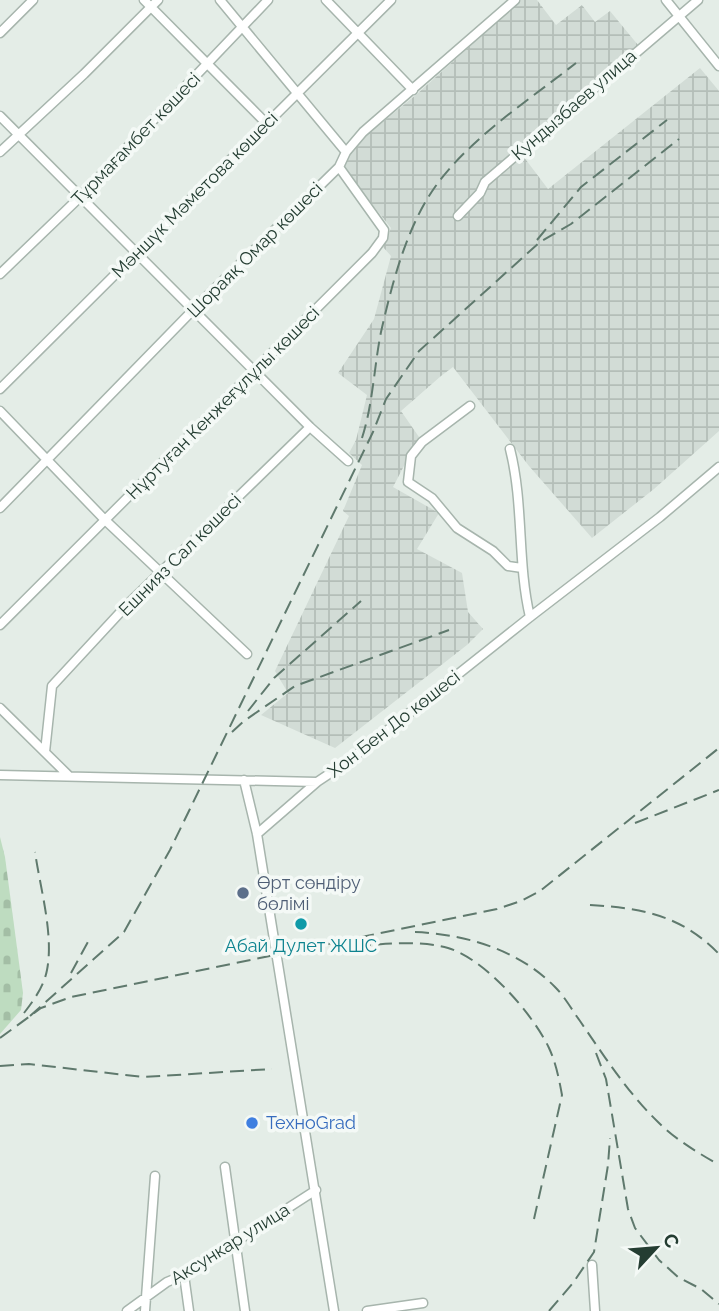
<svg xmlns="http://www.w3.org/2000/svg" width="719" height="1311" font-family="Raleway,sans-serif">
	<defs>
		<pattern id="industrial-grid" width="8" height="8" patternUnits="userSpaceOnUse" patternTransform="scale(1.75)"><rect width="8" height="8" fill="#d2dcd6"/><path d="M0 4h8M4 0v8" fill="none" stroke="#b4beb8"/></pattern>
		<pattern id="cemetery-stones" width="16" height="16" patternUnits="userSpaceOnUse" patternTransform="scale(1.75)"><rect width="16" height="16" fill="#bedcc0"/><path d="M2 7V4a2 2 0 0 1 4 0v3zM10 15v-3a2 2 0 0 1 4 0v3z" fill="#a3bea5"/></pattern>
	</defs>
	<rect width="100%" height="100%" fill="#e4ede7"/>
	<path fill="url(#industrial-grid)" d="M521,0H537L556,25L582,5L595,22L610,11L638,45L517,148L548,189L700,68L719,91V431L654,489L592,538L529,466L453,367L441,376L401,411L419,437L393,487L439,513L417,549L462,573L468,612L483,629L467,645L335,748L261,715L288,693L275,671L349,516L343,511L362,465L349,453L356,440L367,395L338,373L374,319L391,256L383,247L391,228L343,168L346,152L417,94Z"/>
	<path fill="url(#cemetery-stones)" d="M0,837L5,857L23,993L21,1010L0,1034Z"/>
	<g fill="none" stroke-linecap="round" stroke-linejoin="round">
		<defs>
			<path id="minor" d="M144,0L266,123
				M220,0L346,152
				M326,0L413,90
				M666,0L719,66
				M0,33L33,0
				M0,116L310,427L348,461
				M0,152L84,74L158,0
				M458,216L480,193L485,182L698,0
				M0,274L80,197L268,0
				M0,389L391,0
				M470,406L422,442L411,456L408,482L432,498L457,528L493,551L508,566L522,568
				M0,411L105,520L247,654
				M510,449C524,504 517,562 530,617
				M0,508L194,309L339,167L346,152L363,132L515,0
				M0,625L372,253L383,238L384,230L339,167
				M0,708L69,776
				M45,752L52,686L127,605L310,427
				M0,775L317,782L350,760L530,617L660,517L719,467
				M244,780L257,834L334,1311
				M257,834L317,782
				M225,1167L245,1311
				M592,1265L595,1311
				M184,1275L189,1311
				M127,1311L167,1282L184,1275L316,1190
				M145,1311L155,1176
				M367,1311L423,1303"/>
		</defs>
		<use href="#minor" stroke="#a7b5ad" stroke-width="11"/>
		<use href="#minor" stroke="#fff" stroke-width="8"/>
		<path stroke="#5f796d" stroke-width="2" stroke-dasharray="14 7" stroke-linecap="butt" d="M537,240L581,187L667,120
			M362,438C373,404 374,367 381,332C392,284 406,228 435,187C470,138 529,100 576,63
			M248,711L274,678L361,601
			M232,732L244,721L295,686L449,630
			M635,823L719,790
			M590,905C642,908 681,915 719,954
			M415,932C465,934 519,950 555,987C565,997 572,1010 580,1021C604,1056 628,1093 658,1122C676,1140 697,1152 719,1165
			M357,946C387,944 419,940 448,948C485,959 533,1014 549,1048C556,1063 559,1079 562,1095L534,1219
			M71,973L89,940
			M24,1013C34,1000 44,986 47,970C54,935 40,887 35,852
			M30,1016L124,932L170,850L373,432L386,399L419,351L540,242L571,224L679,139
			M0,1038L41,1008L71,997L497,909L521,901L540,891L719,748
			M596,1053L606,1079L628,1209L635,1228L659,1260L678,1277L701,1289L719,1304
			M0,1066L29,1064L143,1077L272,1069
			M549,1311L573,1283L594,1252L608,1165L610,1138"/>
	</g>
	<circle fill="#5c6f8a" stroke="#f4f9f6" stroke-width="2.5" cx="243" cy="893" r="7"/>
	<circle fill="#0f9aa8" stroke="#f4f9f6" stroke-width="2.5" cx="301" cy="924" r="7"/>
	<circle fill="#3f7fe0" stroke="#f4f9f6" stroke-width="2.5" cx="252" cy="1123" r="7"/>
	<g text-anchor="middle" stroke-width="7" stroke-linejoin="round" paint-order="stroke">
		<g font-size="18" fill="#243d32" stroke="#f4f9f6">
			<text transform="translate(574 105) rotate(-41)" y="6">Кундызбаев улица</text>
			<text transform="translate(136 139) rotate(-46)" y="6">Тұрмағамбет көшесі</text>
			<text transform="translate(195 195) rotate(-45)" y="6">Мәншүк Мәметова көшесі</text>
			<text transform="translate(255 250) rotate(-45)" y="6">Шораяқ Омар көшесі</text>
			<text transform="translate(223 403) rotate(-45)" y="6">Нұртуған Кенжеғұлұлы көшесі</text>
			<text transform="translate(180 555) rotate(-45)" y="6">Ешнияз Сал көшесі</text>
			<text transform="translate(394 724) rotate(-38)" y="6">Хон Бен До көшесі</text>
			<text transform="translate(230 1244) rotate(-32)" y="6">Аксункар улица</text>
		</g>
		<g font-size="18" fill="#4e5e75" stroke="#f4f9f6" text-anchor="start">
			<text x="257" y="889">Өрт сөндіру<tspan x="257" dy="21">бөлімі</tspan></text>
		</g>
		<g font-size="18" fill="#0d838f" stroke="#f4f9f6">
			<text x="301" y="952">Абай Дулет ЖШС</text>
		</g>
		<g font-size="18" fill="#366cbe" stroke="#f4f9f6" text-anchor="start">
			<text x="266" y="1129">ТехноGrad</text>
		</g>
	</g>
	<g transform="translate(656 1248) rotate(64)" stroke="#f4f9f6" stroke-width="5" paint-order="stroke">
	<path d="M0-5L12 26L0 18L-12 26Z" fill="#243d32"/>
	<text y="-10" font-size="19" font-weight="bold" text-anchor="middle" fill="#243d32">С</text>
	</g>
</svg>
